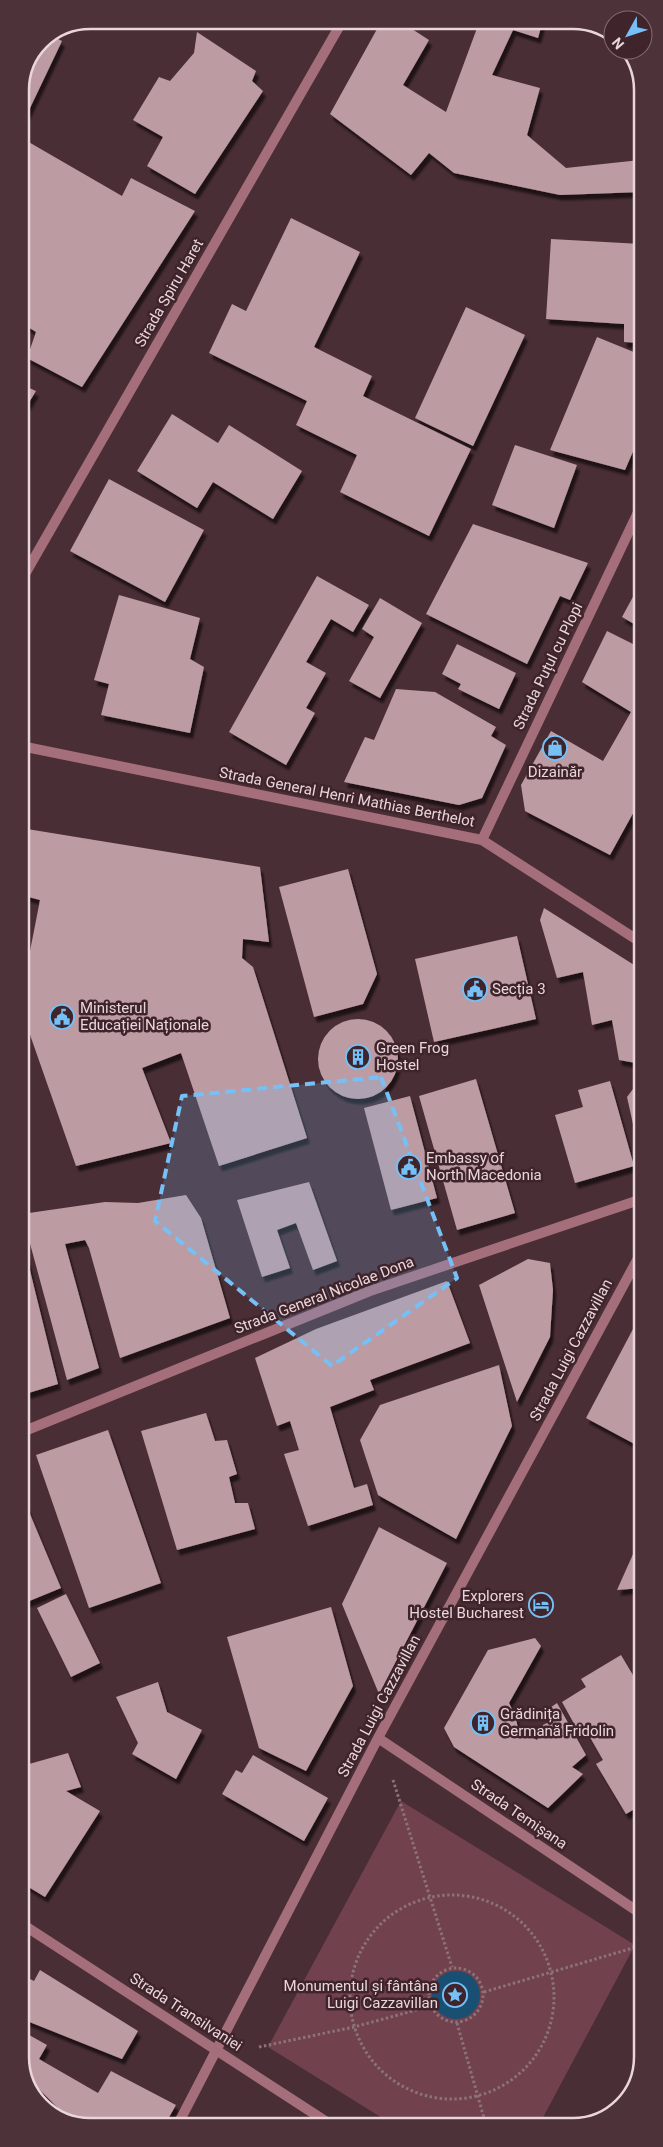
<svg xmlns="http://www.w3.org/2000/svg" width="663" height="2147" font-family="Roboto,sans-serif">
	<defs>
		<filter id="shadow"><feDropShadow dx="3" dy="5.5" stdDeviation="1" flood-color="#0009"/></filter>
	</defs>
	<rect width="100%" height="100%" fill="#4a2e35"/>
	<path fill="#71414d" d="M401,1801L635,1945L539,2125L395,2126L268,2047Z"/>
	<path fill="#194f72" d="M432 1995a24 24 0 1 1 48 0a24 24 0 1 1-48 0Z"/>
	<path fill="#bd9ba2" filter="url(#shadow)" d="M382,20H398L429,40L403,85L446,112L480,20H543L538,38L513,30L492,75L540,88L527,135L566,168L640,160L641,192L560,195L454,173L429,153L411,175L330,114Z
		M197,32L256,71L252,81L263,91L195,194L147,166L163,137L133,120L159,77L170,81L194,53Z
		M52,36L62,41L20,129V89L41,40Z
		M20,137L122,196L131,178L195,211L82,387L27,358L36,332L20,322Z
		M291,218L360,252L314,347L372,376L363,396L471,449L429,536L340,492L357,455L296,425L307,401L209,353L232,304L246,311Z
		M551,239L641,244V343L624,342V324L546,319Z
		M466,307L525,335L473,446L415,418Z
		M597,337L641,355V433L625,470L550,450Z
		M20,384L36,391L20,417Z
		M172,414L218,443L229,425L302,471L273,519L213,482L197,508L137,471Z
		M515,445L577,465L554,528L492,505Z
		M109,479L204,530L165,602L70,551Z
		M473,524L588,563L570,600L560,596L527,664L426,614Z
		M317,576L369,605L353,632L331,619L306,662L326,673L306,708L315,713L286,765L229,732Z
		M641,582V628L622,617Z
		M119,595L200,618L190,659L204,667L190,733L101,715L109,684L94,680Z
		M380,598L422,623L380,698L349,681L374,637L362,629Z
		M607,631L641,648L642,797L610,855L525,811L521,785L551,731L603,761L631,712L582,682Z
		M457,644L516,673L499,709L458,689L461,684L442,674Z
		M396,689L435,692L496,727L491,736L506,745L482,798L459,805L344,782L365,737L374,740Z
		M21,828L260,867L269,942L243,939L242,958L253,967L307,1138L219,1166L181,1053L142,1068L171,1143L76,1166L21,1009V997L40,900L21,895Z
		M348,869L377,974L363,1004L314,1017L279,887Z
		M544,908L642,970V1053L636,1063L619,1060L612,1020L592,1025L583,972L557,978L540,920Z
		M517,936L536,1019L434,1042L415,959Z
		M318 1059a40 40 0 1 1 80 0a40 40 0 1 1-80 0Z
		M642,1077V1160H641L627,1097Z
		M476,1079L515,1213L457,1230L419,1096Z
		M610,1081L634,1166L575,1183L555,1115L583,1107L578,1090Z
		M410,1096L437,1198L391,1210L364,1108Z
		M309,1182L337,1261L313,1270L296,1223L277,1230L290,1268L262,1277L237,1200Z
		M186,1195L201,1218L230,1318L120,1358L89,1248L85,1240L65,1244L99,1368L67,1380L22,1214L105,1202L138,1203Z
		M22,1238L58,1384L22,1395L21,1239Z
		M528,1259L550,1263L553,1290L550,1337L517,1402L479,1285Z
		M447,1281L470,1343L370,1380L374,1390L330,1407L354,1488L367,1484L373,1505L308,1526L284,1454L299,1450L290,1421L277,1426L255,1358L316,1329Z
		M633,1329L642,1333V1448L586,1418Z
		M499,1365L512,1426L456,1539L378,1495L360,1440L380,1405Z
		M206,1413L215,1441L227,1440L237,1474L229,1477L235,1503H248L255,1529L177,1550L141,1431Z
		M108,1430L161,1583L89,1608L36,1455Z
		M22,1495L61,1588L22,1604Z
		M379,1527L447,1563L379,1694L342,1604Z
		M642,1534V1588L617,1590Z
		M66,1594L100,1663L71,1677L37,1608Z
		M331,1607L353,1686L306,1771L259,1748L227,1637Z
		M535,1638L541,1646L509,1703L516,1717L518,1730L537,1740L540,1735H544L543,1725L549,1722L547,1710L557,1703L586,1755L572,1767L583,1774L548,1808L454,1747L444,1728L488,1650Z
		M621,1655L643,1692V1804L626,1814L596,1764L603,1760L583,1725L577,1729L562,1702L586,1687L581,1679Z
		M158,1682L167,1712L202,1730L176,1779L132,1754L138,1743L116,1697Z
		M68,1753L81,1787L66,1791L100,1811L45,1897L22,1883V1766Z
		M253,1755L328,1798L304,1841L222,1794L236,1770L242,1773Z
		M40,1970L138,2031L122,2059L22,2019V1975L34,1981Z
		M22,2031L47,2045L39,2059L98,2093L111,2071L176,2105L164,2126L84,2127L72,2122L22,2072Z
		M253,2121L262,2126H240L241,2124Z"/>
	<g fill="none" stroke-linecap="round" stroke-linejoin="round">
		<path stroke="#8b7378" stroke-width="3" stroke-dasharray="2.5 2.5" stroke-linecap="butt" d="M393,1780L452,1967
			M350 1997a102 102 0 1 1 204 0a102 102 0 1 1-204 0Z
			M429 1995a27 27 0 1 1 54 0a27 27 0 1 1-54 0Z
			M484,1992L643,1945
			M457,2023L486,2125
			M259,2047L354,2027L431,2006"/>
		<path stroke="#a56e7b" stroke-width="10" d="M21,581L343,20
			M21,746L482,840L642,943
			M482,840L641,506
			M22,1432L370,1291L642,1199
			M378,1738L643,1915
			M22,1924L333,2126
			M177,2126L378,1738L642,1251"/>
	</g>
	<path fill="#75c0f6" fill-opacity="0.2" stroke="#75c0f6" stroke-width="4" stroke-dasharray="10 6" stroke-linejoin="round" d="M381,1077L457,1278L332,1366L155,1221L182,1096Z"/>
	<defs>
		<symbol id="shop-ring" viewBox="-11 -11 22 22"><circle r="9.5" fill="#3f242b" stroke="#75c0f6" stroke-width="1.5"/><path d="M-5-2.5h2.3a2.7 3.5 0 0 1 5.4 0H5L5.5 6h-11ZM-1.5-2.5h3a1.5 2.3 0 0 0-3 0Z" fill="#75c0f6"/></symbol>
		<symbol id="civic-ring" viewBox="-11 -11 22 22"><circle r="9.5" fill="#3f242b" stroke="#75c0f6" stroke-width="1.5"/><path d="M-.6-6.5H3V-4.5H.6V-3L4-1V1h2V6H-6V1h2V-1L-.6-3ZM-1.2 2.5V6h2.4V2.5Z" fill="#75c0f6"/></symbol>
		<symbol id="building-ring" viewBox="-11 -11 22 22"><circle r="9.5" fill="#3f242b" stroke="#75c0f6" stroke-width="1.5"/><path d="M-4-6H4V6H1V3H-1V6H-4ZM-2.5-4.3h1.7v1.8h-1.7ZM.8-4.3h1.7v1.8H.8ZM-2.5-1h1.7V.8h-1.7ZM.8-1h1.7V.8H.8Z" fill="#75c0f6"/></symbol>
		<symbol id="hotel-ring" viewBox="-11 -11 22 22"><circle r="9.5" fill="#3f242b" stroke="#75c0f6" stroke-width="1.5"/><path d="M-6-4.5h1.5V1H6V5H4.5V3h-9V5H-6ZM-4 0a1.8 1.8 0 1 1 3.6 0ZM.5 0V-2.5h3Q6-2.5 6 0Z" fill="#75c0f6"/></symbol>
		<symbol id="sight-ring" viewBox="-11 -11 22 22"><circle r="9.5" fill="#3f242b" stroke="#75c0f6" stroke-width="1.5"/><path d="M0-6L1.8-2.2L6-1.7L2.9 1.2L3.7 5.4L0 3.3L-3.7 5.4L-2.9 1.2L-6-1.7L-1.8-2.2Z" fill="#75c0f6"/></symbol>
	</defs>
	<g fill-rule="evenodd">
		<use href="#shop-ring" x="541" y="734" width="28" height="28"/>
		<use href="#civic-ring" x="461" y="975" width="28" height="28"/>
		<use href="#civic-ring" x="48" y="1003" width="28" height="28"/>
		<use href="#building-ring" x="344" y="1043" width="28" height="28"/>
		<use href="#civic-ring" x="395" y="1153" width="28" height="28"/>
		<use href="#hotel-ring" x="527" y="1591" width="28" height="28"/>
		<use href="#building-ring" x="469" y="1709" width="28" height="28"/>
		<use href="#sight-ring" x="441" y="1981" width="28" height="28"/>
	</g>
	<g text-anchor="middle" stroke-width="5" stroke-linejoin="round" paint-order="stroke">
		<g font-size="15" fill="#e9d6da" stroke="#3f242b">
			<text transform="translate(169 293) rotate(-60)" y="5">Strada Spiru Haret</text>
			<text transform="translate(548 666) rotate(-64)" y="5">Strada Puțul cu Plopi</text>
			<text transform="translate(347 797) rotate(11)" y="5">Strada General Henri Mathias Berthelot</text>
			<text transform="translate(324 1295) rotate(-21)" y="5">Strada General Nicolae Dona</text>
			<text transform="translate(571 1350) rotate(-62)" y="5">Strada Luigi Cazzavillan</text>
			<text transform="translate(379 1706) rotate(-62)" y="5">Strada Luigi Cazzavillan</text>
			<text transform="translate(519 1814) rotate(34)" y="5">Strada Temișana</text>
			<text transform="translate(186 2012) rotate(33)" y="5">Strada Transilvaniei</text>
		</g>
		<g font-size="15" fill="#e9d6da" stroke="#3f242b" text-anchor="start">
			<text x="555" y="777" text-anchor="middle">Dizainăr</text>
			<text x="492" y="994">Secția 3</text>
			<text x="80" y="1013">Ministerul<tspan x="80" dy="17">Educației Naționale</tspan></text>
			<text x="376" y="1053">Green Frog<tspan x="376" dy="17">Hostel</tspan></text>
			<text x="426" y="1163">Embassy of<tspan x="426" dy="17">North Macedonia</tspan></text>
			<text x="524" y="1601" text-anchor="end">Explorers<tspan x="524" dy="17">Hostel Bucharest</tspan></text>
			<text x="500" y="1719">Grădinița<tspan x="500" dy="17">Germană Fridolin</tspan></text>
			<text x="438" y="1991" text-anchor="end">Monumentul și fântâna<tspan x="438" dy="17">Luigi Cazzavillan</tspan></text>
		</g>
	</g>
	<path d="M0 0H663V2147H0ZM90 29H573A61 61 0 0 1 634 90V2057A61 61 0 0 1 573 2118H90A61 61 0 0 1 29 2057V90A61 61 0 0 1 90 29Z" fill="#4d3239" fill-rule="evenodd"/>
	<path fill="none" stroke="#e9d6da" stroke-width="2.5" d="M90 29H573A61 61 0 0 1 634 90V2057A61 61 0 0 1 573 2118H90A61 61 0 0 1 29 2057V90A61 61 0 0 1 90 29Z"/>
	<g transform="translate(628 35) rotate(230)"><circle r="24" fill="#3f242b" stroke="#836b71"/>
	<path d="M0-4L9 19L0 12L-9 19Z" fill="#75c0f6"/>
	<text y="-8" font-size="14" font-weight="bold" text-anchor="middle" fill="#e9d6da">N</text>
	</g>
</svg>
